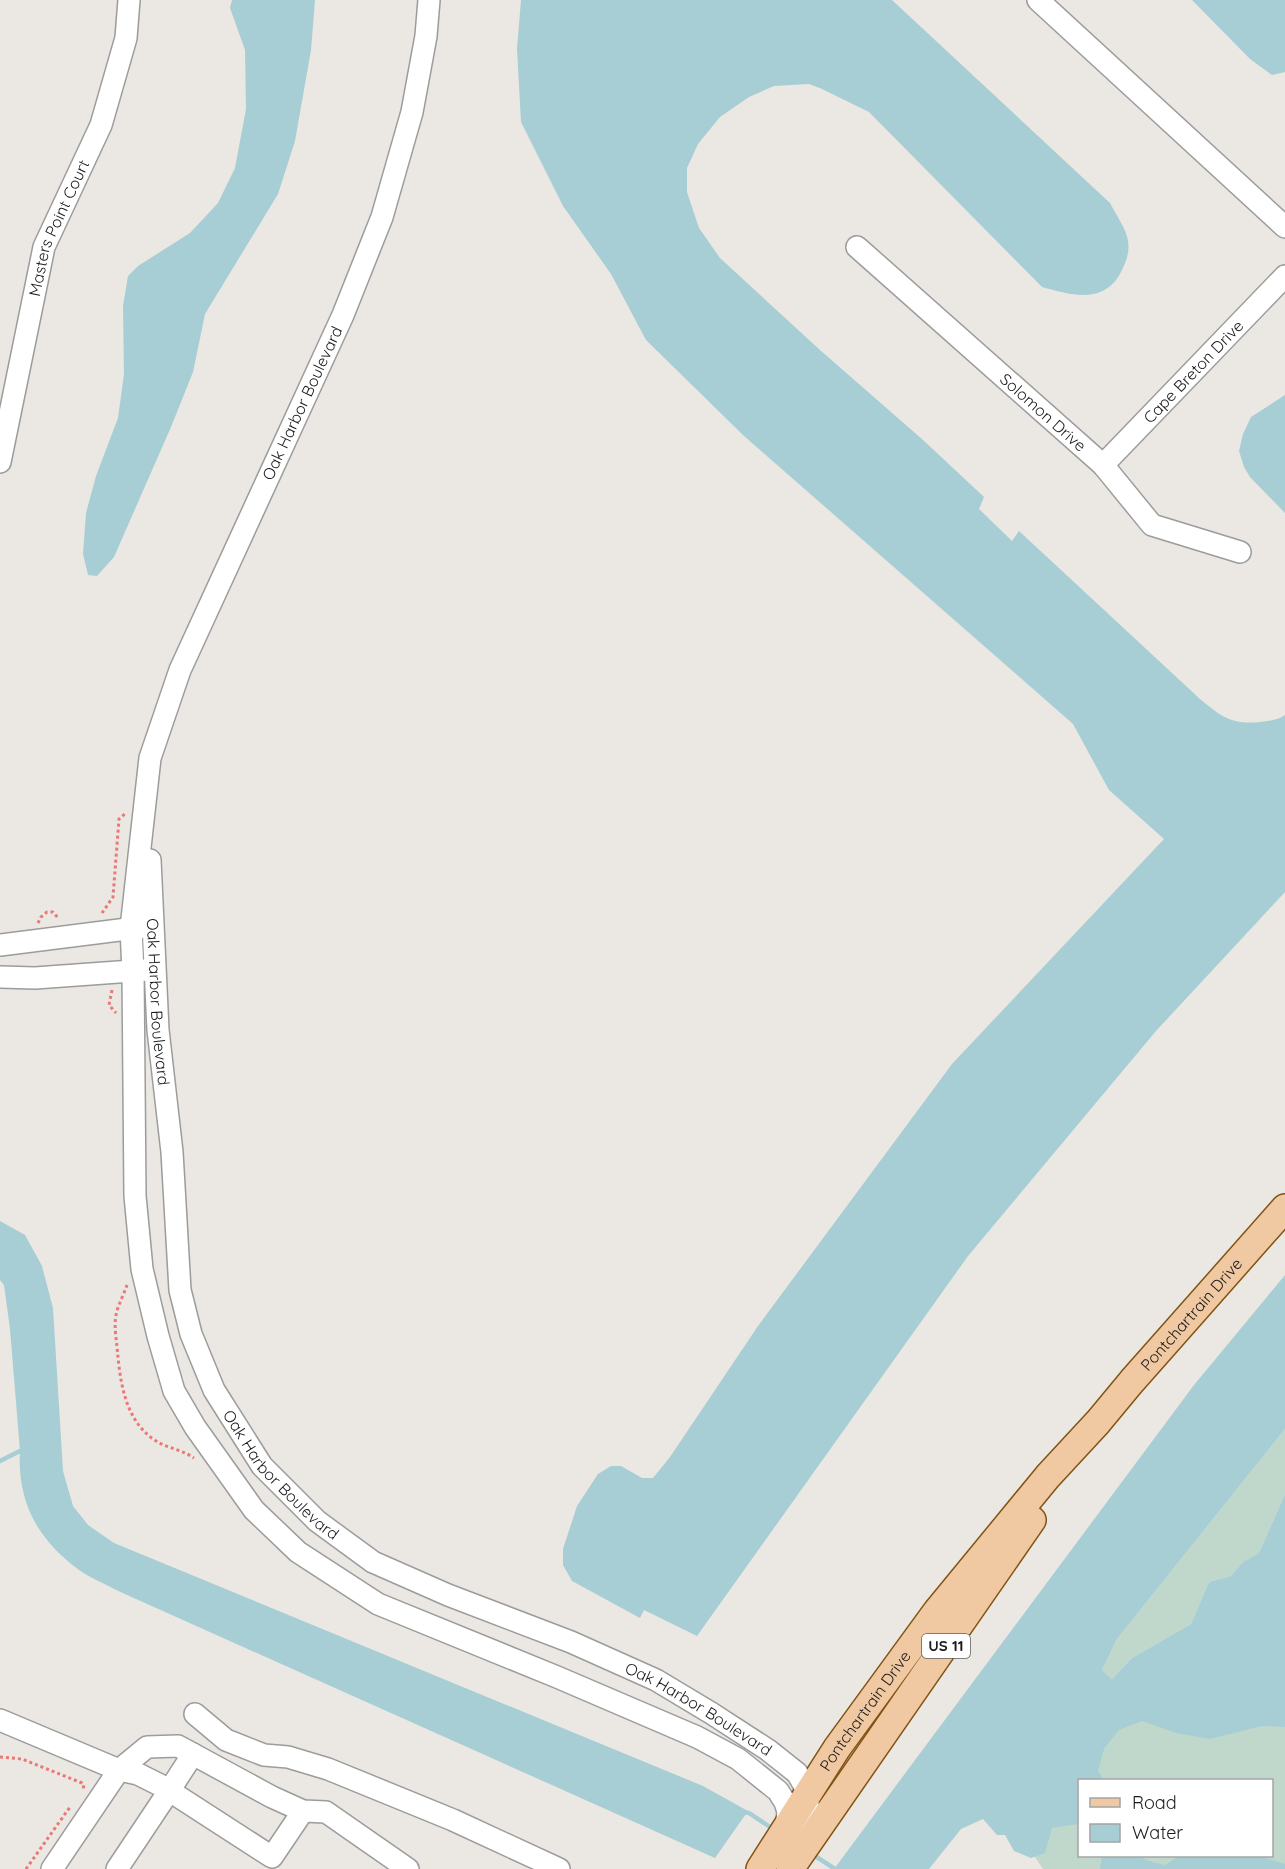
<svg xmlns="http://www.w3.org/2000/svg" width="1285" height="1869" font-family="Quicksand,sans-serif">
	<rect width="100%" height="100%" fill="#ebe7e2"/>
	<path fill="#c0d8cb" d="M1285,1429V1494L1259,1553L1243,1562L1231,1576L1209,1582L1191,1624L1132,1658L1112,1679L1102,1670L1117,1639Z
		M1285,1690V1869H1043L987,1786L1079,1783L1080,1856H1272V1780H1083L1103,1713Z"/>
	<path fill="#a7ced4" d="M232,0H315L311,50L295,141L278,194L205,314L193,372L171,427L114,557L97,576L88,575L83,554L86,513L96,476L118,418L124,374L123,306L128,276L138,266L190,233L218,203L235,168L246,109L245,50L230,8Z
		M521,0H892L1110,203C1115,213 1127,230 1128,241C1130,252 1126,262 1121,272C1104,305 1071,295 1042,287L869,112L822,89L809,84L774,86L749,97L720,117L698,144L687,168V192L699,228L720,258L820,350L923,440L984,497L979,509L1012,541L1019,531L1200,699C1224,719 1234,726 1267,721C1274,720 1279,719 1285,715V892L1156,1031L968,1256L697,1636L644,1610L640,1618L572,1581L563,1565V1549L577,1506L598,1474L611,1466H621L642,1478H653L670,1457L758,1326L952,1064L1164,839L1109,790L1073,724L743,435L646,340L611,274L563,206L521,122L517,49Z
		M1192,0H1285V72L1272,75L1250,59Z
		M1285,395V513L1250,477L1244,467L1239,451L1243,434L1251,417Z
		M0,1221L25,1235L42,1266L53,1308L63,1471L73,1506L88,1525L114,1543L703,1786L748,1811L715,1858L116,1590C104,1583 90,1578 79,1570C38,1540 17,1502 20,1451L10,1329L4,1285L0,1280Z
		M1285,1275V1429L1117,1639L1102,1670L1112,1679L1132,1658L1191,1624L1209,1582L1231,1576L1243,1562L1259,1553L1285,1494V1727L1262,1726L1210,1739L1176,1733L1142,1721L1119,1730L1104,1749L1098,1771L1104,1780H1080L1079,1824L1052,1828L1045,1853L1031,1858L1014,1851L1005,1835H997L983,1819L961,1829L929,1869H834L1194,1385Z
		M1102,1856H1139L1149,1861L1165,1865L1179,1856H1264L1268,1859L1285,1864V1869H1100Z"/>
	<g fill="none" stroke-linecap="round" stroke-linejoin="round">
		<path stroke="#a7ced4" stroke-width="4.5" d="M0,1461L20,1451
			M741,1812L749,1813L770,1827
			M812,1854L835,1869"/>
		<defs>
			<g id="minor">
				<path d="M429,0L426,36L412,112L382,217L343,315L180,670L150,758L131,928L133,971L135,1196L142,1269L158,1336L174,1391L195,1427L254,1510L298,1552L378,1604L557,1677L697,1737L738,1759L778,1791L785,1802L788,1812L786,1827"/>
				<path d="M1038,0L1285,227"/>
				<path id="s1" d="M857,247L1103,465L1152,525L1240,552"/>
				<path id="s2" d="M0,462L44,247L101,125L126,38L129,0"/>
				<path id="s3" d="M1103,465L1285,276"/>
				<path id="s4" d="M150,860L158,1030L172,1152L180,1290L191,1334L214,1390L262,1466L317,1521L373,1562L448,1595L571,1642L656,1680L711,1713L768,1750L797,1773L804,1785L807,1797L809,1811L806,1825L791,1846"/>
				<path d="M0,945L143,927"/>
				<path d="M0,977L35,978L146,970"/>
				<path d="M195,1714L226,1740L264,1755L288,1757L328,1769L453,1820L559,1869"/>
				<path d="M0,1720L119,1770L147,1747L178,1746L272,1797L303,1811L326,1812L408,1869"/>
				<path d="M52,1869L119,1770L138,1774L162,1786L272,1857L303,1811"/>
				<path d="M117,1869L169,1791L193,1754"/>
			</g>
			<g id="major">
				<path id="s5" d="M760,1869L837,1748L937,1611L1048,1476L1098,1422L1132,1381L1285,1208"/>
				<path d="M790,1869L1032,1520"/>
			</g>
		</defs>
		<use href="#minor" stroke="#9c9c9c" stroke-width="24"/>
		<use href="#major" stroke="#815311" stroke-width="30"/>
		<path stroke="#e97876" stroke-width="3" stroke-dasharray="3 3" stroke-linecap="butt" d="M102,913L113,897L119,819L126,813
			M38,923L41,917L47,912H53L59,919
			M112,990L109,1005L116,1013
			M127,1285C124,1294 118,1305 116,1315C114,1326 116,1337 117,1347C120,1380 124,1418 153,1439C165,1448 181,1449 194,1458
			M0,1757L22,1759L82,1783L84,1785L83,1789
			M26,1869L70,1807"/>
		<use href="#minor" stroke="#fff" stroke-width="21"/>
		<use href="#major" stroke="#f0c8a2" stroke-width="27"/>
	</g>
	<g text-anchor="middle" stroke-width="5" stroke-linejoin="round" paint-order="stroke">
		<rect fill="#fff" stroke="#5f5f5f" stroke-width="1.5" x="922" y="1634" width="48" height="24" rx="4.5"/>
		<g font-size="15" font-weight="bold" fill="#1b1b1b">
			<text x="946" y="1651">US 11</text>
		</g>
		<g font-size="16" fill="#1b1b1b" stroke="#fff">
			<text dy="6" stroke="none"><textPath href="#s2" startOffset="242">Masters Point Court</textPath></text>
			<text dy="6" stroke="none"><textPath href="#s3" startOffset="130">Cape Breton Drive</textPath></text>
			<text transform="translate(302 403) rotate(-65)" y="6">Oak Harbor Boulevard</text>
			<text dy="6" stroke="none"><textPath href="#s1" startOffset="249">Solomon Drive</textPath></text>
			<text dy="6" stroke="none"><textPath href="#s4" startOffset="142">Oak Harbor Boulevard</textPath></text>
			<text dy="6" stroke="none"><textPath href="#s5" startOffset="704">Pontchartrain Drive</textPath></text>
			<text dy="6" stroke="none"><textPath href="#s4" startOffset="646">Oak Harbor Boulevard</textPath></text>
			<text dy="6" stroke="none"><textPath href="#s5" startOffset="190">Pontchartrain Drive</textPath></text>
			<text dy="6" stroke="none"><textPath href="#s4" startOffset="1132">Oak Harbor Boulevard</textPath></text>
		</g>
	</g>
	<rect x="1078" y="1779" width="195" height="78" fill="#ffffff" stroke="#a4a4a4" stroke-width="1.5"/>
	<rect x="1090" y="1798" width="30" height="9" fill="#f0c8a2" stroke="#a4a4a4" stroke-width="1.5"/>
	<text x="1132" y="1809" font-size="18" fill="#1b1b1b">Road</text>
	<rect x="1090" y="1824" width="30" height="18" fill="#a7ced4" stroke="#a4a4a4" stroke-width="1.5"/>
	<text x="1132" y="1839" font-size="18" fill="#1b1b1b">Water</text>
</svg>
